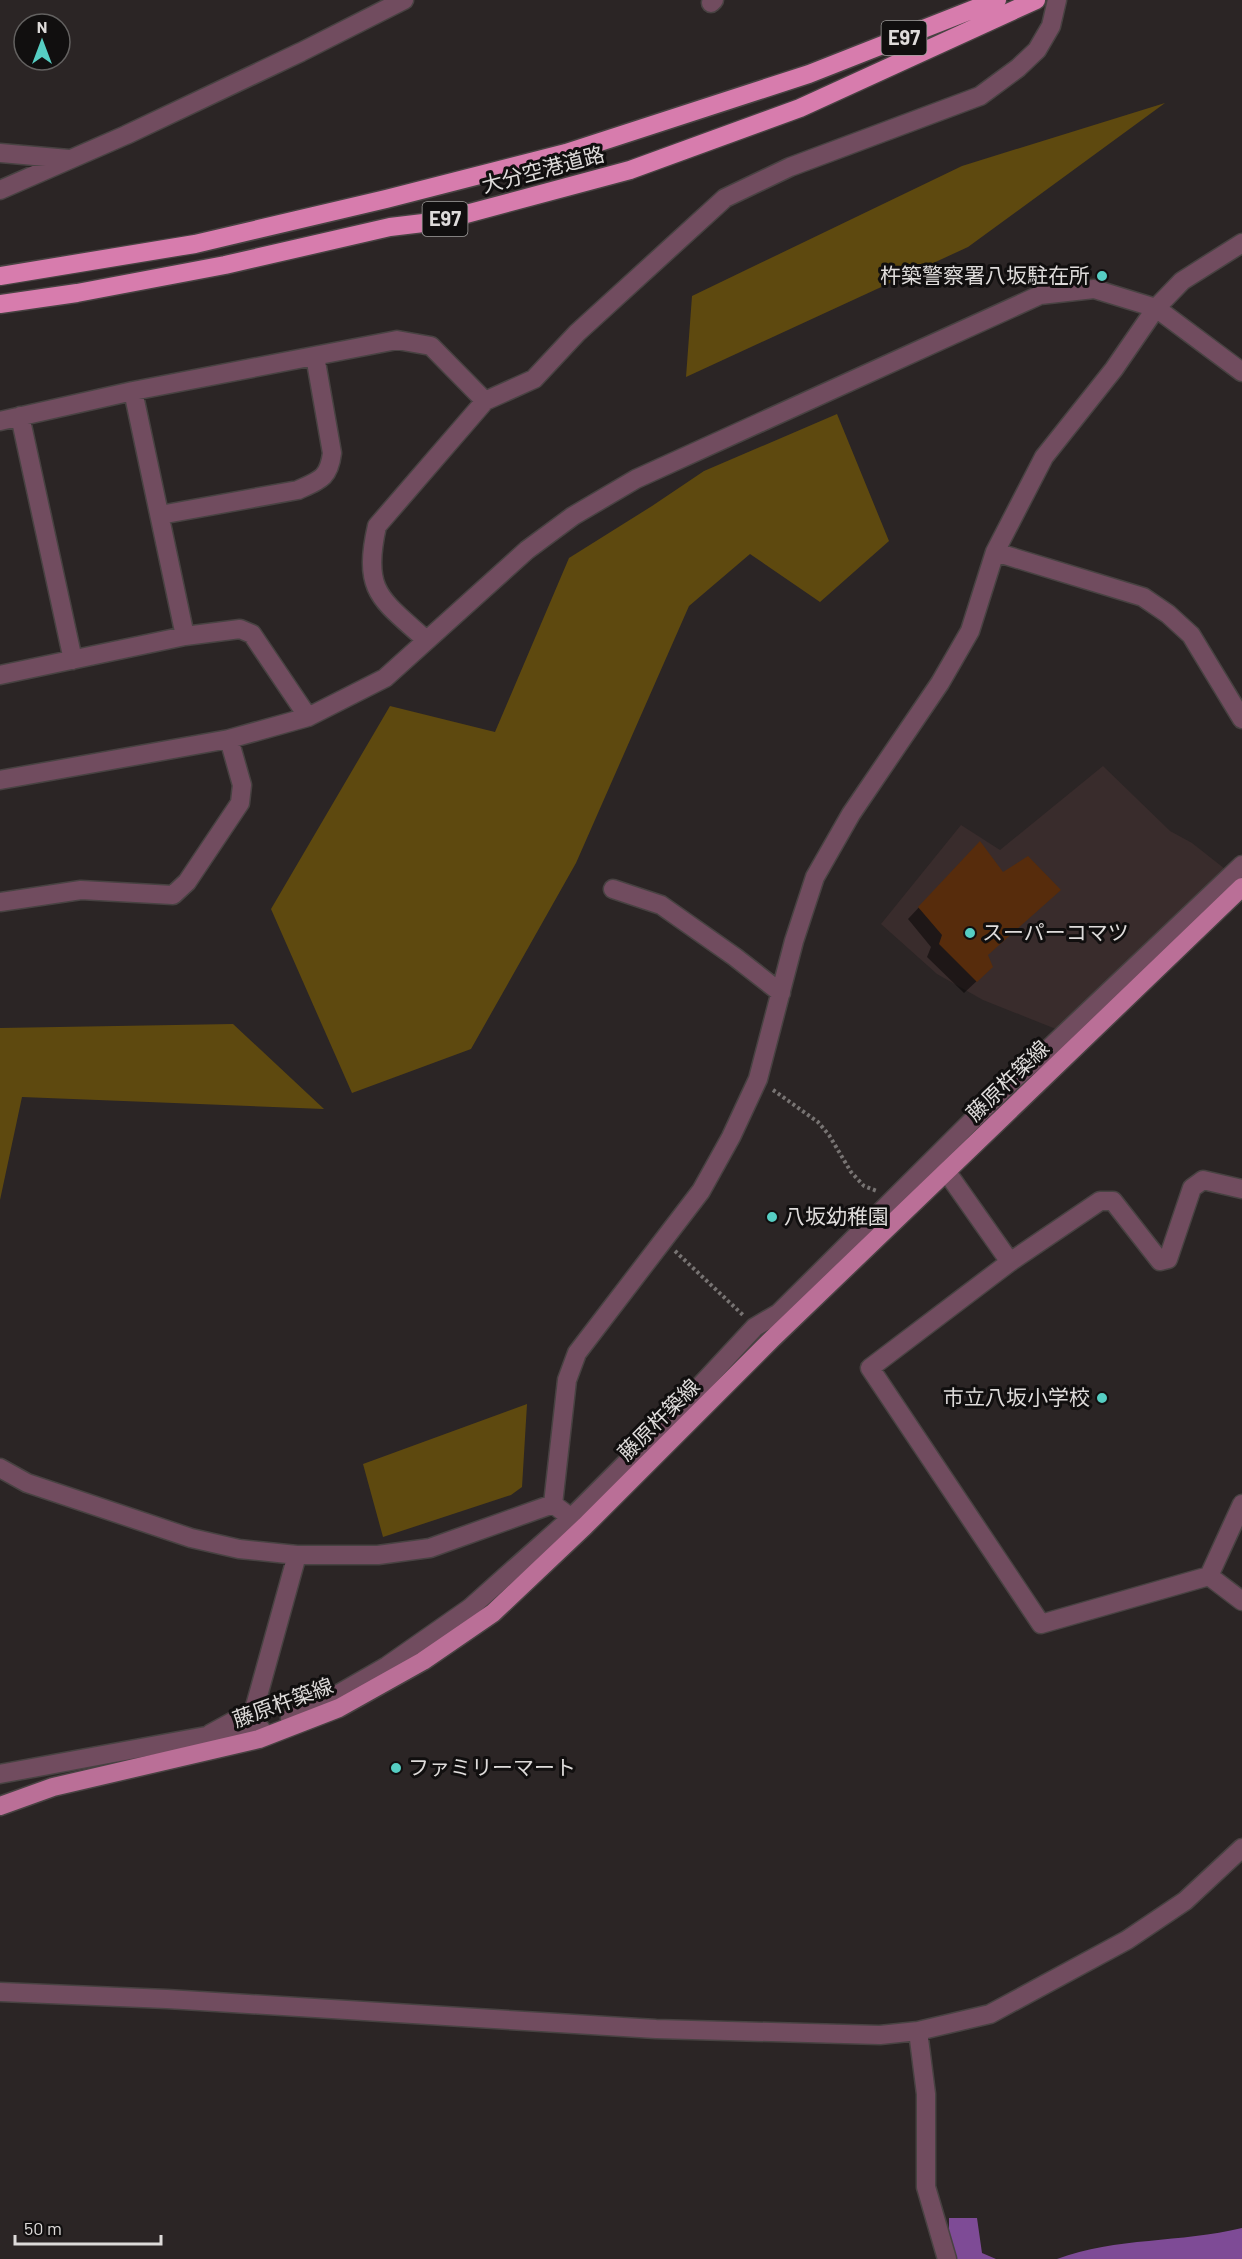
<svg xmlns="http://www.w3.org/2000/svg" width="1242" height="2259" font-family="Barlow,'Noto Sans JP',sans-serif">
	<rect width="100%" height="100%" fill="#2b2525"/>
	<path fill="#392c2c" d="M1103,766L1170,831L1192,843L1225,869L1061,1031L983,1000L937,974L881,924L961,825L1000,850Z"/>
	<path fill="#5e490f" d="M1165,103L968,247L686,377L692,296L962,166Z
		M837,414L889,541L820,602L750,554L689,606L576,863L471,1049L352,1093L271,909L390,706L495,732L569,558L652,506L704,471Z
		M233,1024L324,1109L22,1097L0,1200V1028Z
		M527,1404L522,1487L511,1495L383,1537L363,1464Z"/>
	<path fill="#7e4b96" d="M949,2218H977L982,2253L996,2259H949Z
		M1242,2228V2259H1057C1116,2237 1181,2243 1242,2228Z"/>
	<path fill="#0007" d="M968,855L986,956L979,979L964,993L927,957L931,947L908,919Z"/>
	<path fill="#572c0c" d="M980,841L1003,872L1028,856L1061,890L988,955L993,967L977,982L939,944L942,935L918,907Z"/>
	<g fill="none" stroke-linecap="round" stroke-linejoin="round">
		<defs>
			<path id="minor" d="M711,3L714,0
				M0,153L69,159
				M0,190L126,135L301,52L404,0
				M133,391L185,636
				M20,416L73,660
				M0,421L133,391L397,340L431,346L485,401
				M160,515L298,490C320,480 329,478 332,453L315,356
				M995,552L1143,597L1168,614L1191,635L1242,719
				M426,640C381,599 362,592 377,526L485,401L534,379L577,333L725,198L790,167L980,96L1018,68L1037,50L1051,26L1057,0
				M0,675L185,636L240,629L252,634L308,717
				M0,780L229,739L308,717L385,678L527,550L573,516L636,479L1040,295L1094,289L1156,308L1242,372
				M613,889L661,905L735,957L781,993
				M0,902L81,890L173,895L187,882L240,803L242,785L229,739
				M946,1171L1010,1262L870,1368L1041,1624L1209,1576
				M1010,1262L1100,1201H1113L1160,1261L1168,1259L1192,1188L1203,1180L1242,1189
				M0,1468L27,1483L191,1538L239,1549L297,1555H378L430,1548L553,1504
				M1242,1504L1209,1576L1242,1601
				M578,1523L553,1504L567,1380L577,1353L701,1191L731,1137L758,1079L794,941L815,877L851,814L940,683L970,631L995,552L1044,457L1114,369L1156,308L1182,281L1242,243
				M290,1718L307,1712L387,1666L470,1608L570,1519L662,1427L755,1327L779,1313L1012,1081L1041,1056L1242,865
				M210,1734L254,1710L297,1555
				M0,1774L206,1736L249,1734L261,1729
				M0,1992L167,1999L656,2029L880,2035L918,2031L990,2014L1127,1940L1185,1901L1242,1848
				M918,2031L926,2094V2187L947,2259"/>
			<path id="major" d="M0,1806L53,1787L259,1739L339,1708L423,1661L493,1613L585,1526L772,1339L1242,887"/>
			<path id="highway" d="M0,276L195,244L386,199L566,153L809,74L997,0
				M0,304L77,293L225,265L390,227L440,221L630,170L800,108L1036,0"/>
		</defs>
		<use href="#minor" stroke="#484242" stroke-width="21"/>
		<use href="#major" stroke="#484242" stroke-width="21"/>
		<use href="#highway" stroke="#484242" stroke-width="21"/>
		<path stroke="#787473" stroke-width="4" stroke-dasharray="3 3" stroke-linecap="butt" d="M773,1090L818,1122L829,1135L851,1172L864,1186L877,1191
			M675,1251L744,1316"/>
		<use href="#minor" stroke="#714c5f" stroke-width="18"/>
		<use href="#major" stroke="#ba6f97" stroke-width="18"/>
		<use href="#highway" stroke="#d77cad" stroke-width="18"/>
	</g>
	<g fill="#56cec3" stroke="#110f0f" stroke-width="2">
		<circle cx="1102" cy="276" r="6"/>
		<circle cx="970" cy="933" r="6"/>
		<circle cx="772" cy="1217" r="6"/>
		<circle cx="1102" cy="1398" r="6"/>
		<circle cx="396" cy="1768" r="6"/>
	</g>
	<g text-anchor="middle" stroke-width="6" stroke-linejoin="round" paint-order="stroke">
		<g fill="#110f0f" stroke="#a09e9d" stroke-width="1.5">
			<rect x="881.5" y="21" width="45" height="34" rx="4.5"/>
			<rect x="422.5" y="202" width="45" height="34" rx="4.5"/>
		</g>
		<g font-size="20" font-weight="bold" fill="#dedbda">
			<text x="904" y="45">E97</text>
			<text x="445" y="226">E97</text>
		</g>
		<g font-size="21" fill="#dedbda" stroke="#110f0f">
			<text transform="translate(543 170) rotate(-15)" y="7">大分空港道路</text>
			<text transform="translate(1008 1081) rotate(-44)" y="7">藤原杵築線</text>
			<text transform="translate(659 1420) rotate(-45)" y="7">藤原杵築線</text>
			<text transform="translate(283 1703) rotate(-20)" y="7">藤原杵築線</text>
		</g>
		<g font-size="21" fill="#dedbda" stroke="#110f0f" text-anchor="start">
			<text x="1090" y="283" text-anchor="end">杵築警察署八坂駐在所</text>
			<text x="982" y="940">スーパーコマツ</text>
			<text x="784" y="1224">八坂幼稚園</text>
			<text x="1090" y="1405" text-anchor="end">市立八坂小学校</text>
			<text x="408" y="1775">ファミリーマート</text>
		</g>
	</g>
	<g transform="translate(42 42)"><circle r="28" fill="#110f0f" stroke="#636160" stroke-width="1.5"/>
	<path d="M0-4.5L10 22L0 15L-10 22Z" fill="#56cec3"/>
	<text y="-9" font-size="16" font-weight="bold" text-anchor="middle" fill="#dedbda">N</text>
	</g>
	<path d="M15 2235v9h146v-9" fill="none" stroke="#dedbda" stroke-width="3"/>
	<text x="24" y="2235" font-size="18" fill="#dedbda" stroke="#110f0f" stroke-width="4.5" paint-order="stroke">50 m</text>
</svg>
